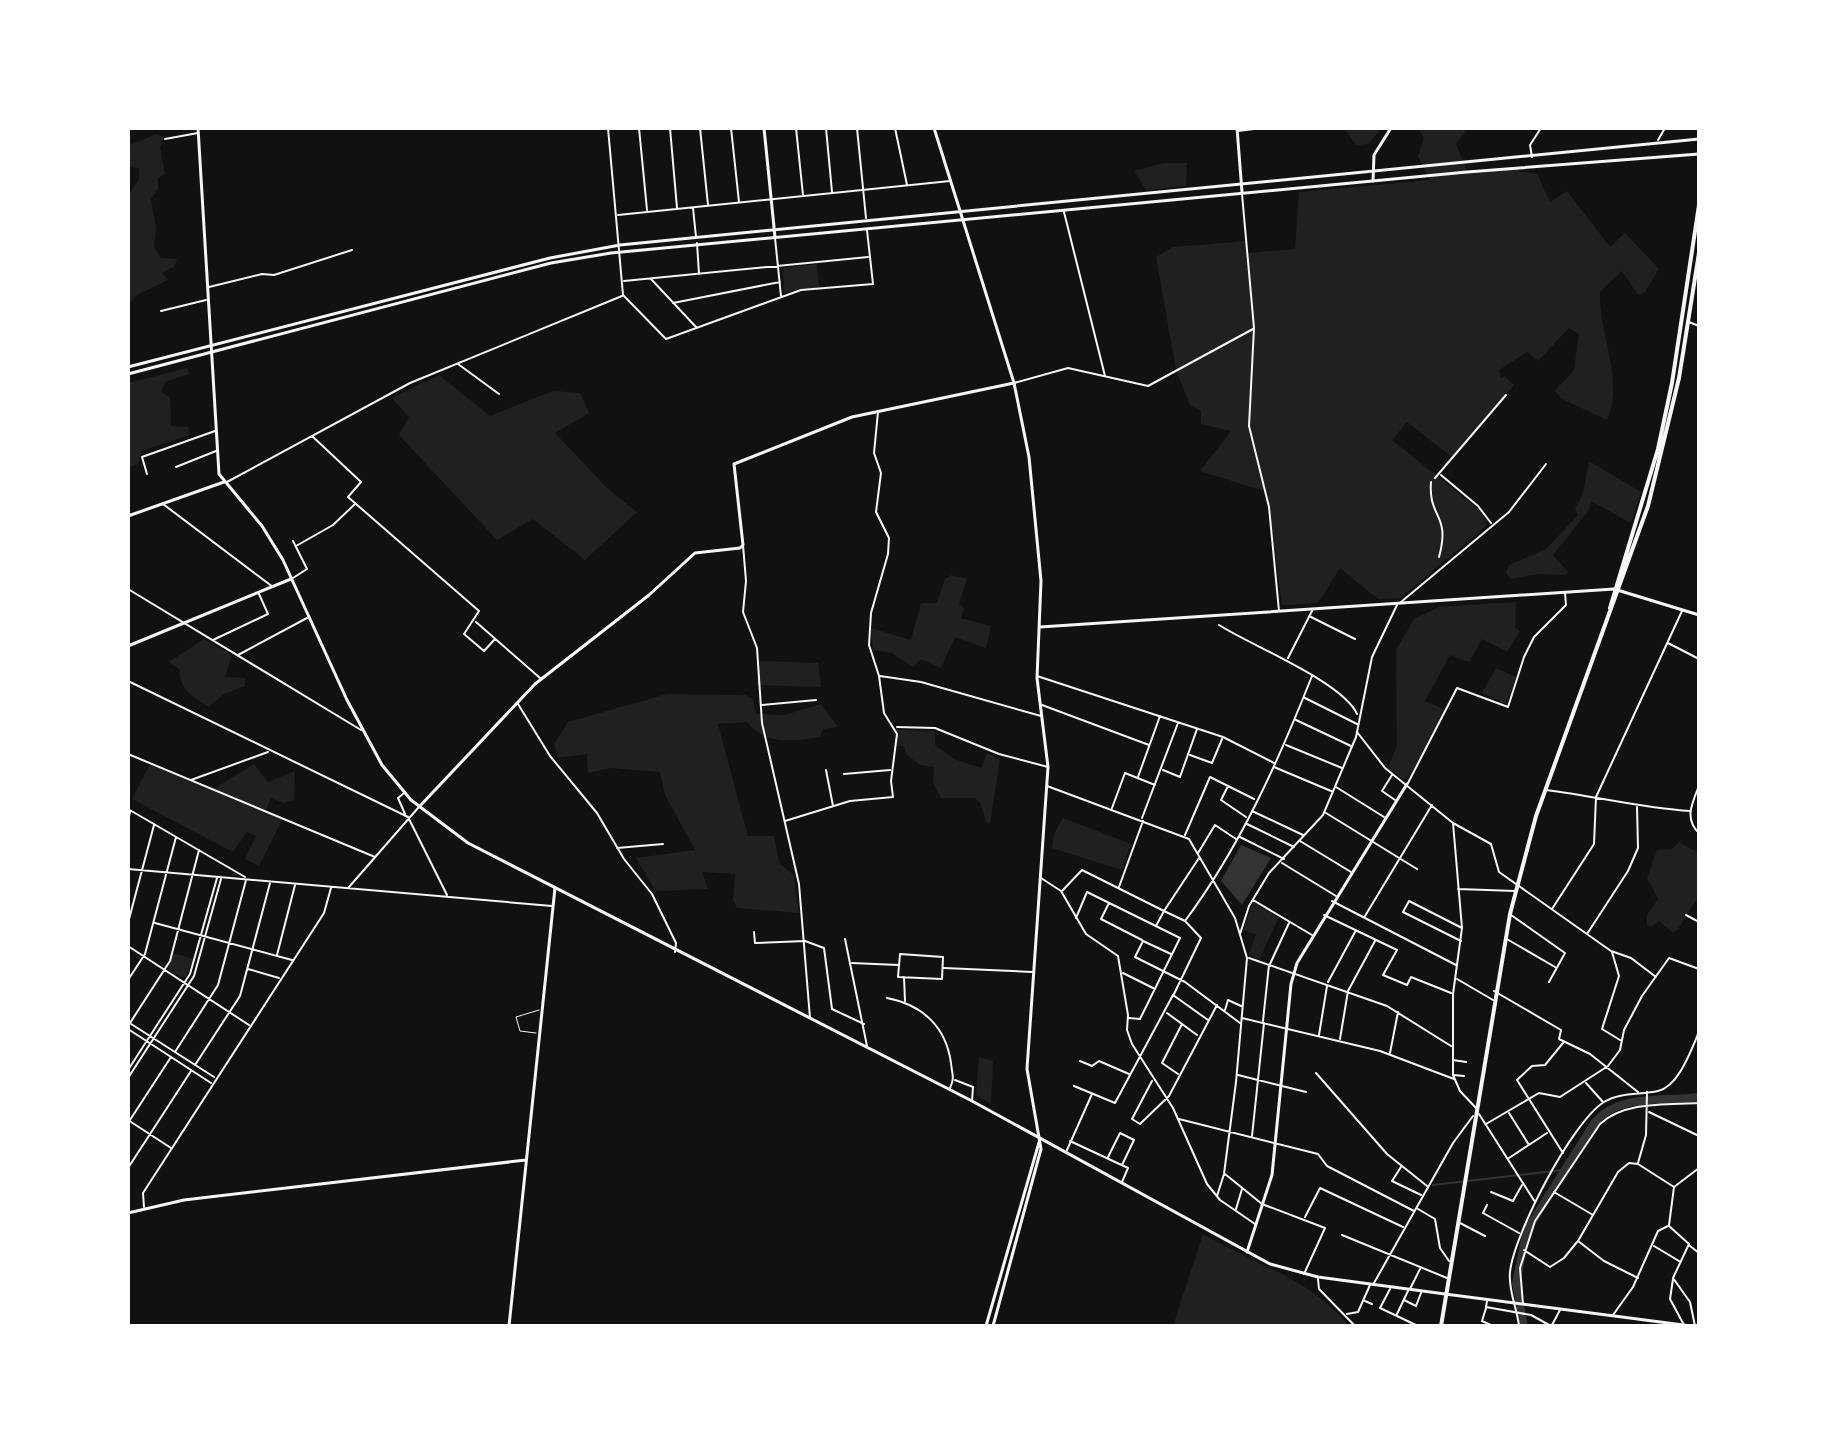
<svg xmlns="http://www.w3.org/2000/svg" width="1827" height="1454" font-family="'Alegreya Sans',sans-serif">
	<rect width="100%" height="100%" fill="#111"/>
	<path fill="#202020" d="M1344,128H1382L1368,144L1356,145Z
		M1409,128H1468L1456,144L1467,171L1518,167V171L1537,174L1550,202L1567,191L1610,247L1625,233L1659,269L1645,292L1638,295L1622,271L1600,292C1598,334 1625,378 1607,420L1562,399L1555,391L1574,370L1579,334L1569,328L1538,361L1527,352L1499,370L1501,378L1504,376L1514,385L1452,457L1407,422L1392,440L1477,508L1487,520L1485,527L1400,598L1378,599L1340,568L1318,603L1282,605L1267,492L1200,471L1231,431L1201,424V411L1190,405L1176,370L1156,257L1173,247L1246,241L1248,253L1295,249L1299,192L1430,180L1418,156L1424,138L1420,131Z
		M156,134L164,137L160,148L165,174L158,178V189L151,199L156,228L154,247L161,258L177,259L175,266L162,273L168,280L137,295L128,305V196L139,179V168L130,167L128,146Z
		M1163,163H1187L1186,186L1146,190L1134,171Z
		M817,264L819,287L784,293L783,268Z
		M187,368L189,374L165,382L161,392L170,397L171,426L188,427L190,435L141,451L138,464L128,468V383Z
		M439,375L490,416L553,391L580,393L589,413L555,433L607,488L637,512L585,560L533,519L497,540L399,435L409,417L392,398Z
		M1589,461L1641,492L1631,523L1591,501L1589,510L1553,555L1568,572L1565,575L1539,574L1510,579L1506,572L1509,565L1546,549L1578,515L1575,509L1583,493Z
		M951,575L967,579L959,604L964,607L961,618L991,626L986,648L955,637L941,668L921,659L913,667L892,653L873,650L871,628L911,640L921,603H937L945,579Z
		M1516,602L1515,628L1520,631L1507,652L1482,639L1469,662L1450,655L1425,701L1444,709L1417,767L1404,780L1388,768L1397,745L1396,650L1414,619L1439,607Z
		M204,639L232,655L225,677L245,678V686L224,694L209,707C194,697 179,691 180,670L169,662Z
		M759,661L818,663L821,687L757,685Z
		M1496,668L1516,677L1506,704L1482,693Z
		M667,694L745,695L753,699L756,714L785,715L821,704L838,727L823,729L820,737C792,741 766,746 747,722L718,724L748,836H774L779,863L794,875L799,913L737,908L733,900L735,874L702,872L708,889L656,891L636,858L695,850L665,795L660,772L611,768L588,773L587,754L558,758L554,744L568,722Z
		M896,730L935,731V745L954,759L981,768L987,753L1000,759L990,824L986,822L980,802L975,798H941L933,783L934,767L920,765L906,754L904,746H897Z
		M150,764L212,790L254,764L268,782L295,771L294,800L284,803L271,798L265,812L282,820L259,866L245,859L256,836L247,832L233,852L132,799Z
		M1063,818L1131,844L1122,870L1052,848L1054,834Z
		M1679,842L1699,853V897C1689,908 1683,926 1673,933L1659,921L1651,927L1647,925V915L1658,899L1647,878L1657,850L1672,849Z
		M1253,902L1279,917L1259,960L1249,954L1256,934L1243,930Z
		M173,953L193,959L185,979L168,970Z
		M979,1057L993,1061L991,1104L976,1095Z
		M1203,1234C1254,1264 1312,1279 1349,1326H1173Z"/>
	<path fill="#333" d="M1241,845L1271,858L1242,905L1221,881Z"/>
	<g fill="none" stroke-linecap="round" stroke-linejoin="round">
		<path stroke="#333" stroke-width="2" d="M1433,1185L1563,1170"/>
		<path stroke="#333" stroke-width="8" d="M1524,1326L1516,1283L1527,1230L1595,1122C1620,1093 1664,1102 1699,1097"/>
		<path stroke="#f5f5f5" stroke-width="1" d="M536,1033L520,1031L516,1017L539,1010"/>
		<path stroke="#f5f5f5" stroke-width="2" d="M1431,482C1428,519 1451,513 1439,557"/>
		<path stroke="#f5f5f5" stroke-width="2" d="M608,128L623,295L666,339L801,290L873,284L867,230
			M639,128L647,210
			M670,128L677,208
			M700,128L708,205
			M731,128L739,202
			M796,128L803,195
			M826,128L832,192
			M857,128L866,218
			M895,128L907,185
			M1238,131L1262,128
			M165,139L198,133
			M1658,140L1665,128
			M1532,157L1530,145L1541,128
			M1242,194L1254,328L1249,426L1269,507L1279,611
			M693,208L696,237
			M1064,212L1105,376
			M618,215L950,181
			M775,238L781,296
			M697,243L699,274
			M651,279L696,327
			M624,281L868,257
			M209,287L262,274L274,275L352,250
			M673,303L780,282
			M161,311L206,300
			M1689,322L1699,326
			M458,364L499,394
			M1014,383L1068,368L1148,386L1253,329
			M312,436L361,482L348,497L479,611L464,634L484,651L495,639
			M176,467L216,451
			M147,474L142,457L215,431
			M1441,475L1478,506L1491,523
			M1435,478L1506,395
			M227,482L410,383L622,296
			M163,504L273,587
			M293,541L307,569L293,578
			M743,545L746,581L743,612L757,648L762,723L799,884L810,1018
			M296,546L333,525L355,504
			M128,589L361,730
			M1401,602L1509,512L1546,464
			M1311,617L1355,639
			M476,622L540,678
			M1219,625C1250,645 1343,682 1357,714
			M213,640L268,614L259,594
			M1668,643L1699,659
			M238,655L307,618
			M1288,658L1312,611
			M880,676L921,682L1041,716
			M1037,676L1223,737L1274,763
			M128,681L408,817L447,895
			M1305,698L1357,724
			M518,704L550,756L597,813L624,859L652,894L676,943L675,952
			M761,705L816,700
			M1042,705L1149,745
			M1296,720L1351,746
			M897,727L935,728L999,754L1048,767
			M1357,732L1385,768L1453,823L1491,844L1499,872L1611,951L1631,958L1656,977
			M1286,745L1342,768
			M128,754L375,857
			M1190,755L1212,763L1222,739
			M1274,767L1331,791
			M826,770L833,806
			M1163,770L1180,777L1197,729
			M844,774L890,770
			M1392,775L1382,791L1395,800
			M1138,777L1160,716
			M191,780L268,752
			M1408,783L1457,688L1508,707L1524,657L1534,637L1566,605L1565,593
			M1047,786L1189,839L1235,918L1247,958L1236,1082L1224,1174L1217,1196
			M1228,786L1221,800L1246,817
			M1699,786C1692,803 1684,819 1699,833
			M1336,787L1384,817
			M1546,790C1595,796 1641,808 1690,811
			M404,793L398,798L405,814
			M1112,808L1125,773L1155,785
			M128,809L245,877
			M1252,811L1303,835
			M1326,813L1417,869
			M1142,818L1178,723
			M128,821L130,812
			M785,821L850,801L893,797L891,781L897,734L884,713L879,676L869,645L871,613L888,554L889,538L876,512L881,473L874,453L878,412
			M1453,823L1462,928L1453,994V1075L1460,1091L1476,1108
			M1247,824L1294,847
			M1185,835L1210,777L1254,799
			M1240,837L1284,859
			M1300,841L1351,872
			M617,848L663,844
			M1198,853L1215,825L1236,839
			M1282,863L1336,896
			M128,869L552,906
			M1041,878L1061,891L1086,934L1118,956L1128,1015L1127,1030L1132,1044L1173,1108L1207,1184L1220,1200L1255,1224
			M349,887L418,808
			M1119,887L1143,821
			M1458,889L1515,891
			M1062,891L1082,870L1164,911L1199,858
			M1253,900L1312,935
			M1332,901L1456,965
			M1109,903L1101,919L1142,940
			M1552,909L1594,844L1596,797L1682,611
			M1324,915L1397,950L1383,975L1407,985L1411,977L1451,993
			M1511,915L1565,953L1549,982
			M1686,915L1699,922
			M1365,916L1432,805
			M1076,918L1087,892L1180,938L1140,1019L1129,1018
			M128,923L154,825
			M155,923L292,960
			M1156,926L1164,911L1185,921C1240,847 1278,762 1312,676
			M754,932L755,943L805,941L824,948L832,1009L864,1024
			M1240,934L1249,906L1269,873L1323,815L1356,737L1372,657L1397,605
			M1587,934L1628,871L1638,848L1637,807
			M1505,938L1555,967
			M845,939L867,1046
			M1461,941L1403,912L1409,901L1462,928
			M128,946L249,1025
			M1612,952L1619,976L1602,1029L1620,1040
			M900,954L943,957L942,979L898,977Z
			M1171,954L1143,941L1135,957L1185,982L1240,1023
			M277,955L295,885
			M1249,958L1387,1006L1451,1046
			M852,963L898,965
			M1270,964L1289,923
			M944,968L1032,972
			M248,969L279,978
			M1123,973L1153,988
			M904,977L905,1001
			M1457,979L1493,1000
			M128,980L145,954L176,837
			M1328,982L1355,932
			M1494,991L1561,1030L1559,1039L1590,1054L1638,1092
			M1174,994L1201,938L1186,922
			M887,998C923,1005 946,1027 951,1063C952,1074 955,1078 950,1088
			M1225,1010L1228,1000L1241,1006
			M1167,1013L1197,1035
			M1242,1018L1380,1051L1454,1079
			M1263,1021L1269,965
			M128,1022L214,1077
			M130,1023L170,961L199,850
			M128,1029L211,1083
			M1319,1035L1327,986
			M1340,1039L1348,991L1375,941
			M1563,1043L1545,1065L1532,1066L1517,1080L1563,1153
			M175,1052L218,985L246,880
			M1390,1053L1398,1012
			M1453,1060L1466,1062
			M1080,1061L1092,1066L1099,1061L1129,1074
			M195,1065L240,996L270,883
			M128,1070L190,974L217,878
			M1316,1073L1387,1154L1427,1186
			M1178,1074L1162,1063L1182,1024
			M1238,1075L1306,1092
			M1454,1075L1464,1076
			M128,1078L194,976L221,879
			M955,1080L973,1087L972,1101
			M1152,1081L1132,1119L1140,1124L1169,1096L1217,1005
			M1586,1083L1603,1102
			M1074,1086L1115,1103L1173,995L1208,1020
			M1649,1112L1699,1136
			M1509,1113L1529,1145
			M1479,1114L1535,1202
			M1179,1119L1318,1154L1327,1166L1414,1211
			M128,1120L171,1148
			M128,1123L171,1057
			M1486,1124L1539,1093L1560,1097L1608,1066L1620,1050L1624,1030L1642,996L1669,958L1699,969
			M1252,1136L1264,1023
			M1070,1141L1128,1168L1122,1182
			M1067,1150L1092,1094
			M1108,1157L1120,1133L1134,1140L1122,1165
			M1509,1158L1547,1133
			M1638,1163L1646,1135L1647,1092
			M1401,1167L1392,1181L1421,1195
			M128,1168L191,1071
			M1225,1174L1262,1204L1325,1228L1304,1274
			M1491,1192L1513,1201L1522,1185
			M1554,1192L1593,1215
			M1487,1205L1483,1213L1519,1233
			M144,1207L143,1193L324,913L331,888
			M1236,1209L1242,1189
			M1418,1209L1435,1219L1440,1248L1449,1261
			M1305,1217L1320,1188L1403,1227
			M1458,1222L1485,1236
			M1669,1225L1674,1187L1699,1168
			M1669,1226L1689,1244L1673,1278L1690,1302L1695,1326
			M1342,1235L1447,1278
			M1654,1246L1679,1261
			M1690,1246L1699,1253
			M1524,1250L1550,1267L1564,1258L1577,1242
			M1638,1278L1604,1261L1578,1241L1618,1172L1629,1163L1638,1164L1674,1187
			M1318,1279L1319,1289L1355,1326
			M1673,1279L1670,1299L1684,1325
			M1374,1283L1453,1143L1473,1116
			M1390,1289L1380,1308L1418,1326
			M1410,1289L1420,1269
			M1404,1300L1416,1306L1421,1293
			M1365,1301L1372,1304
			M1487,1301L1486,1307L1531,1315L1551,1326
			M1523,1304L1520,1268L1535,1221L1600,1124C1625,1101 1667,1105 1699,1103
			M1486,1308L1482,1321L1493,1326
			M1347,1314L1358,1312L1370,1285
			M1397,1314L1408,1291
			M1613,1315L1633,1287L1658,1231L1668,1226
			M1552,1325L1560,1310
			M1519,1326C1517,1308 1508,1290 1510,1272C1514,1234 1572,1122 1604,1102C1620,1092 1640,1095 1658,1091C1679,1086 1691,1050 1699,1032"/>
		<path stroke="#f5f5f5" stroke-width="3" d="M764,128L775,237
			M934,128L1014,383L1029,457L1041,581L1037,678L1048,767L1027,1069L1041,1149L993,1326
			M1237,128L1242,192
			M1373,181L1374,155L1391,128
			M128,516L224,482
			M1040,627L1614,589L1699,615
			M128,646L291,579
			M419,807L535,684L649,595L695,553L740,548L743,545L734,464L852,417L1014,383
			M128,1213L184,1200L526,1160
			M1247,1252L1272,1175L1291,984L1297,963L1407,784
			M1445,1294L1691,1326
			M509,1326L555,888
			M986,1326L1040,1139"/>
		<path stroke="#f5f5f5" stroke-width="3" d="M128,367L550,258L620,245L1699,139
			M128,374L551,263L611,253L1467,172L1699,154"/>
		<path stroke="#f5f5f5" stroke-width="3" d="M198,128L219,474L262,526L283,560L347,700L382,765L411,800L468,843L972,1101L1270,1264L1318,1277L1445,1294"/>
		<path stroke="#f5f5f5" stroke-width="4" d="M1610,608L1658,449L1672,383L1699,205
			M1441,1326L1510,914L1536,816L1648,506L1679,378L1699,253"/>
	</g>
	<rect width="1827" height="1454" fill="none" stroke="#ffffff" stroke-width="260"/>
</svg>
